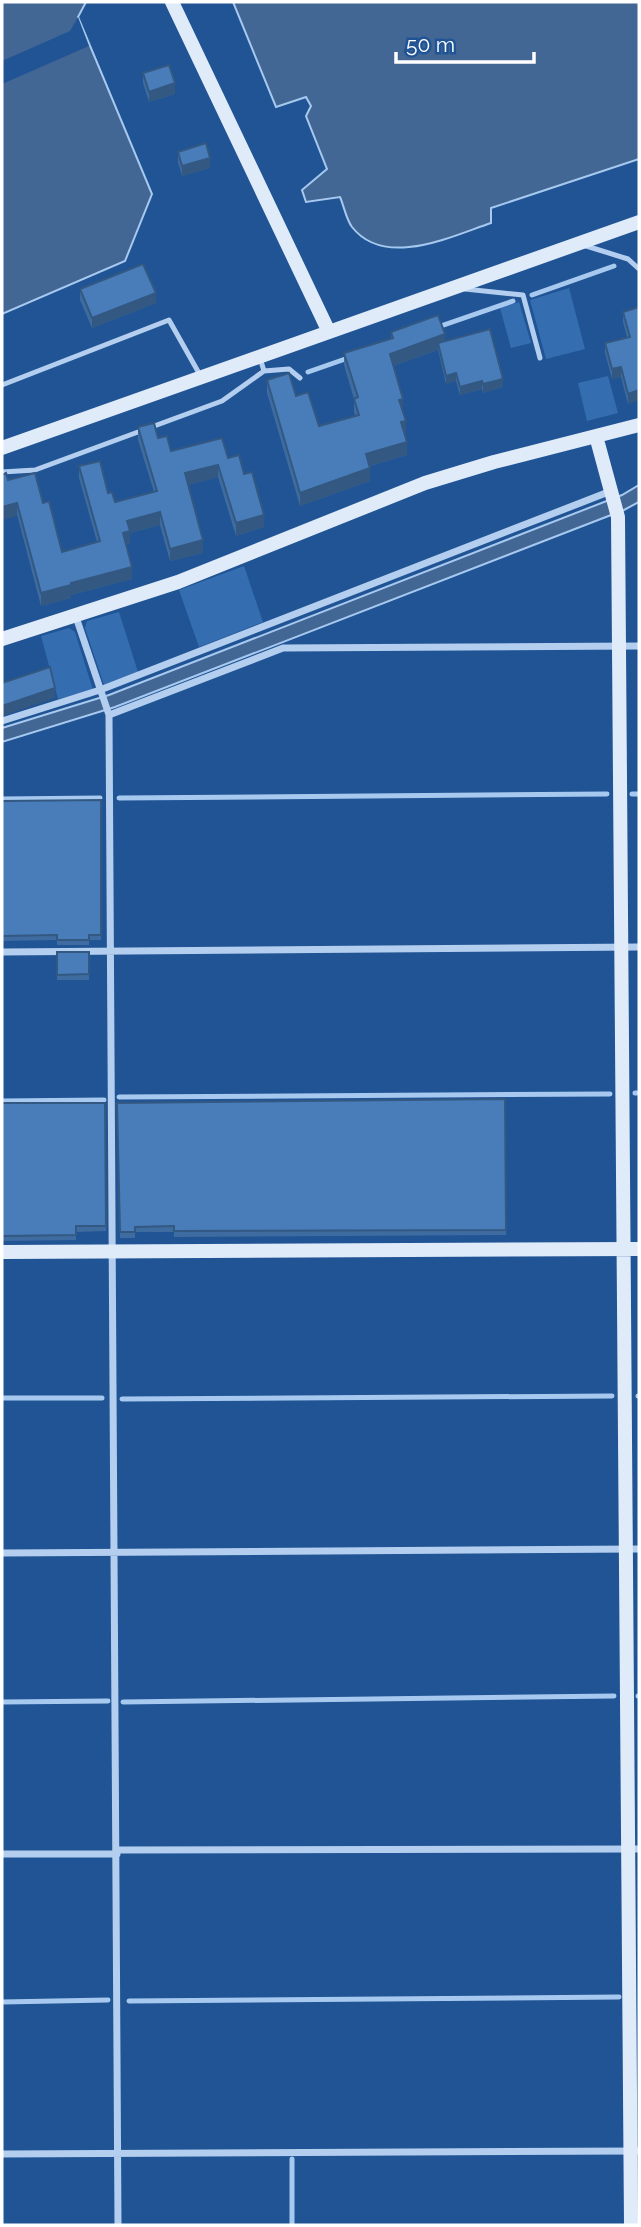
<svg xmlns="http://www.w3.org/2000/svg" width="641" height="2227" font-family="Raleway,sans-serif">
	<rect width="100%" height="100%" fill="#205494"/>
	<path fill="#346eb1" d="M569,288L585,349L546,359L530,300Z
		M519,302L531,343L511,348L500,308Z
		M608,376L618,413L587,421L578,383Z
		M244,566L263,622L199,647L179,590Z
		M119,612L138,672L104,685L85,628L87,621Z
		M69,628L75,632L93,690L58,699L41,636Z"/>
	<path fill="#426795" stroke="#a7c9ef" stroke-width="2" d="M2,2H86L78,17L152,194L125,261L2,314Z
		M233,2H639V159L491,208V223C452,236 385,269 352,227C346,219 344,206 340,197L306,202L302,190L327,169L306,116L311,106L306,97L276,107Z
		M639,485V502L624,510L115,707L2,742V728L109,695L622,495Z"/>
	<path fill="#205494" d="M78,17L89,46L2,84V61L70,31Z"/>
	<g fill="none" stroke-linecap="round" stroke-linejoin="round">
		<path stroke="#a7c9ef" stroke-width="5" d="M532,295L614,266
			M435,328L513,301
			M308,372L351,357
			M632,794H639
			M119,798L607,794
			M2,799L100,798
			M635,1093H639
			M119,1097L610,1094
			M2,1101L104,1100
			M638,1396H639
			M2,1398H102
			M122,1399L612,1396
			M638,1696H639
			M2,1702L108,1701
			M123,1702L614,1696
			M129,2001L619,1997
			M2,2002L108,2000
			M292,2159V2225"/>
		<path stroke="#b3ceee" stroke-width="5" d="M583,245L628,259L639,269
			M465,289L523,295L540,358
			M264,371L289,369L300,378
			M2,385L169,320L200,375
			M2,472L35,470L222,401L264,371L260,358"/>
		<path stroke="#b3ceee" stroke-width="7" d="M76,617L109,715L118,2225
			M109,715L283,648L639,646
			M2,721L100,690L611,491
			M2,952L639,947
			M2,1553L639,1549
			M117,1850L639,1849
			M2,1854H117
			M2,2154L639,2151"/>
		<path stroke="#e0ebfa" stroke-width="14" d="M172,2L329,332
			M596,436L618,517L631,2225
			M2,448L639,222
			M2,639L178,582L425,483L494,462L639,425
			M2,1252L639,1249"/>
	</g>
	<path fill="#3f6ca0" d="M143,73L175,94L149,102L143,83Z
		M178,152L210,168L182,176L178,162Z
		M80,289L156,303L92,328L80,300Z
		M639,307V400L628,404L621,377L612,379L605,353V343L627,337L623,322V312Z
		M391,332L445,341L503,387L483,393L482,389L460,395L456,381L446,384L438,350L393,366L403,412L407,455L370,466V481L300,506L267,393V380L296,396L319,426L355,416L354,412V399L344,365V353L391,339Z
		M138,427L158,438L171,451L228,458L244,474L264,527L236,536L218,477L188,485L203,553L170,561L160,525L130,533V543L126,544L132,579L71,595V598L41,606L8,480L43,503L62,552L97,542L79,478V466L108,493L115,502L154,492L138,440Z
		M101,800V940H89V945H57V940L2,941V801Z
		M57,952H89V980H57Z
		M505,1099L506,1235L174,1237V1232H135V1238H120L117,1103Z
		M2,1103H105L106,1231L76,1232V1240L2,1241Z"/>
	<path fill="#335882" d="M175,83V94L149,102V92Z
		M210,158V168L182,176V166Z
		M156,293V303L92,328V318Z
		M445,334V347L438,343V350L390,367V354Z
		M621,367V377L612,379V369Z
		M456,373V381L446,384V376Z
		M503,379V387L483,393V384Z
		M482,381V389L460,395V387Z
		M639,390V400L628,404V394Z
		M403,399V412L399,400Z
		M406,421V434L401,435V422Z
		M407,442V455L366,467V454Z
		M218,465V477L185,486V473Z
		M370,468V481L300,506V493Z
		M17,503V516L2,520V507Z
		M160,512V525L130,533V543L123,545V533L127,521Z
		M264,515V527L236,536V523Z
		M203,540V553L170,561V549Z
		M132,567V579L71,595V598L41,606V593L71,583Z
		M55,688V698L2,716V706Z"/>
	<path fill="#497dba" stroke="#335882" stroke-width="2" d="M169,65L175,83L149,92L143,73Z
		M206,143L210,158L182,166L178,152Z
		M143,264L156,293L92,318L80,289Z
		M639,307V390L628,394L621,367L612,369L605,343L630,337L623,312Z
		M438,315L445,334L390,354L403,399L399,400L406,421L401,422L407,442L366,454L370,468L300,493L267,380L289,373L296,396L308,392L319,426L359,415L354,399L358,397L344,353L393,338L391,332Z
		M490,329L503,379L483,384L482,381L460,387L456,373L446,376L438,343Z
		M154,423L158,438L167,436L171,451L222,438L228,458L239,455L244,474L252,472L264,515L236,523L218,465L185,473L203,540L170,549L160,512L127,521L130,531L123,533L132,567L71,583V585L41,593L17,503L2,507V475L6,473L8,480L35,473L43,503L49,501L62,552L100,541L79,466L100,461L108,493L112,492L115,502L157,491L138,427Z
		M50,667L55,688L2,706V683Z
		M101,800V935H89V940H57V935L2,936V801Z
		M57,952H89V974L57,975Z
		M505,1099L506,1230L174,1231V1226L135,1227V1232H120L117,1103Z
		M2,1103H105L106,1226H76V1235L2,1236Z"/>
	<rect width="641" height="2227" fill="none" stroke="#ffffff" stroke-width="7"/>
	<path d="M396 52v10h138v-10" fill="none" stroke="#ffffff" stroke-width="3.5"/>
	<text x="406" y="52" font-size="21" fill="#ffffff" stroke="#205494" stroke-width="5" paint-order="stroke">50 m</text>
</svg>
